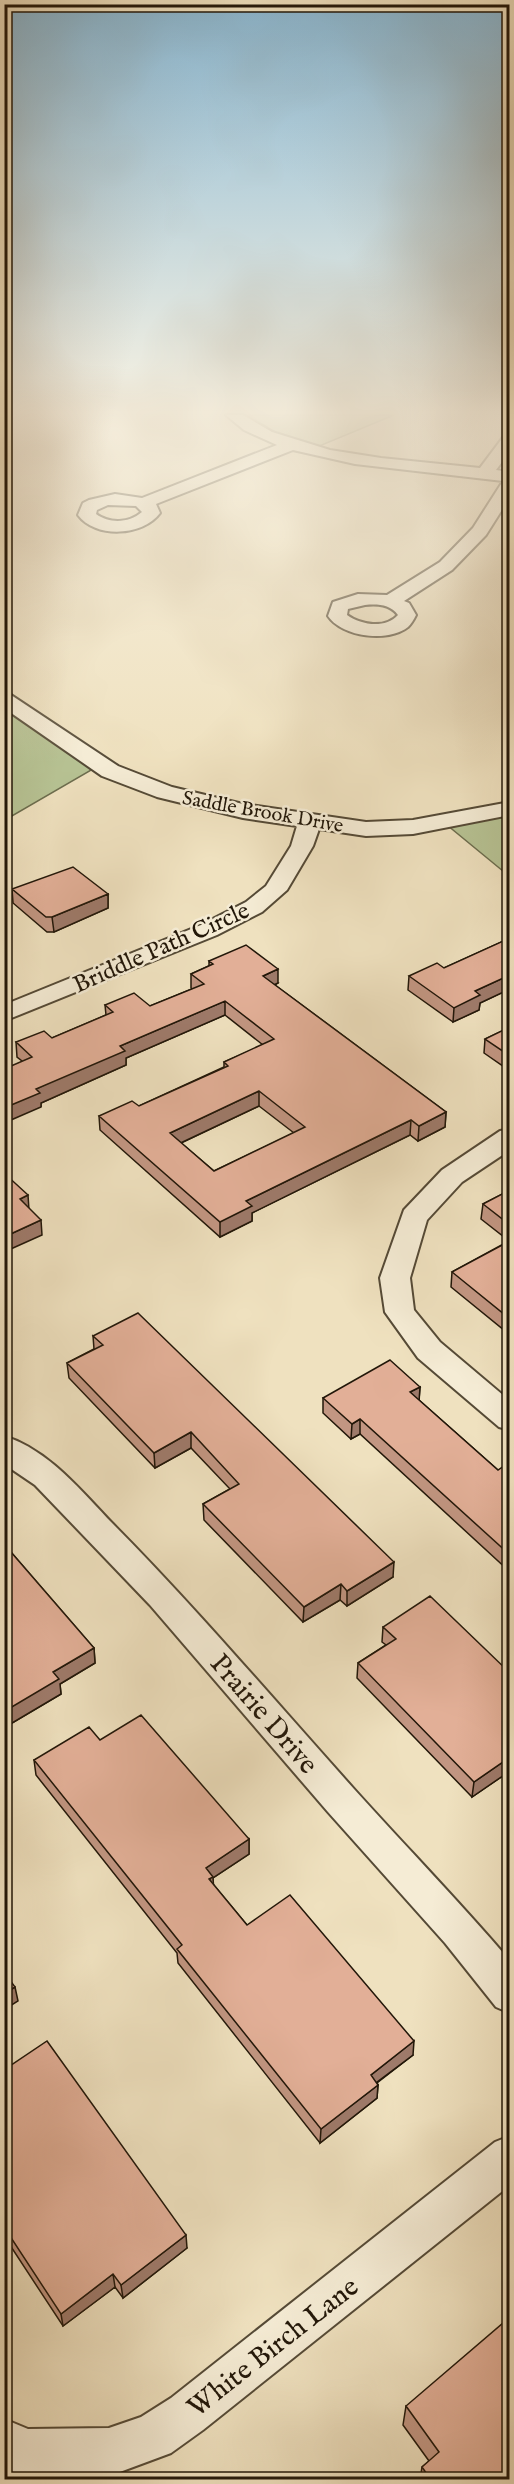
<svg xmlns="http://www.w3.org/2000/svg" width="514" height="2484" font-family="'IM FELL English',serif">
	<rect width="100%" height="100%" fill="#efe1bf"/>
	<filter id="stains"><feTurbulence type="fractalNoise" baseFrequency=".00333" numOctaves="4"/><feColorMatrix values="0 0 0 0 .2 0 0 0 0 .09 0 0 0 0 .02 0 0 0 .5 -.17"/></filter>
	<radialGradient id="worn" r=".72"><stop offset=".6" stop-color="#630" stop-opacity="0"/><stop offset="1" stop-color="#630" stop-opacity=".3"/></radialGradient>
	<path fill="#b7c394" stroke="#6c6d4e" stroke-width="1.5" d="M247,415H394L317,447L275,432Z
		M4,709L93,769L5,820H4Z
		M509,815V876L447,825Z"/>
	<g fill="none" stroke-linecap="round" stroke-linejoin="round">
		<defs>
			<path id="minor" d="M226,415H243L272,432L330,450L381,458L480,468L504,436L510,434V451L496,470L510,472V497L486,535L452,570L404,601L409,603L416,615C414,619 411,624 408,627C388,643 342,637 328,616L333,602L358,594L387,595L440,562L473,528L503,481L355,464L293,450L156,504L160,513C143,536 96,539 78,515L83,503L89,500L115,494L142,498L277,445L244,430ZM108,505L136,506L142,512C129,523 110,524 96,514L97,510ZM365,605C377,604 390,604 398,615C385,629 361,625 347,615L348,609Z
				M4,693L11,695L118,766L172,787L243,804L366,822L413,820L510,802V815L413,834L366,836L319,829L313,846L287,890L262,912L217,935L4,1021V1005L201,925L246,902L266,886L291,846L297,826L243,818L157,797L102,776L4,708Z
				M510,1129V1150L462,1182L427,1220L410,1278L414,1310L440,1342L510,1401V1430L499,1427L418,1358L385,1312L380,1278L404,1210L442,1170L500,1131Z
				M4,1436C49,1450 82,1492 113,1524C197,1609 274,1700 354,1789C406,1847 460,1902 510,1961V2013L496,2007L445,1943L328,1812L150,1605L35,1485L4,1464Z
				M510,2136V2185L203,2430L171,2453L109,2476L25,2477L4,2468V2419L28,2429L109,2428L141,2417L171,2398L495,2142Z"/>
		</defs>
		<use href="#minor" stroke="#554a36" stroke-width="4"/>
		<use href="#minor" fill="#f5ecd5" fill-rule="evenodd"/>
	</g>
	<path fill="#c29682" stroke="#221709" stroke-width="1.5" fill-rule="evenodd" d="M12,889L108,894V908L54,932H47L13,903Z
		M510,938V989L480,1003L479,1010L453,1022L408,990L409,976L444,968Z
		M209,961L278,983L275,985L446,1112L445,1127L418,1141L410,1135L252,1213V1221L220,1237L100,1130L99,1116L139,1106L224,1067V1062L263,1045L225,1015L126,1058V1065L41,1103V1107L22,1061L17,1057L16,1042L52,1038L106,1015L105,1005L150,1006L192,989L191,988V974L209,966ZM259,1106L294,1133L214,1171L181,1143Z
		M510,1027V1071L484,1053L485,1039Z
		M510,1190V1335L451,1287L452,1272L509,1241L481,1219L483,1204Z
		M93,1336L393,1577L347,1606L340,1600L303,1622L204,1520L203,1504L230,1489L191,1448L155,1468L69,1378L67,1363L94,1349Z
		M420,1387L419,1400L498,1470L510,1471V1572L360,1434L351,1439L323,1413V1398Z
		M4,1544L94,1648L95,1663L60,1684L61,1694L7,1726L4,1723Z
		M383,1627L510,1673V1771L472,1797L357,1678L358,1663L386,1645L382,1642Z
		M100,1740L249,1839V1854L213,1878V1884L247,1925L413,2055L377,2083L378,2085L377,2098L320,2143L178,1963L177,1953L36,1775L34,1760Z
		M4,2070L187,2248L123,2298L115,2287L63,2326L4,2236Z
		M406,2406L510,2480H420L422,2467L429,2461L403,2425Z"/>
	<path fill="#9e7a6a" stroke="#221709" stroke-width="1.5" d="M108,894V908L54,932L52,917Z
		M278,969V983L263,990V976Z
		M510,975V989L480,1003L479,1010L453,1022L454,1008L475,991Z
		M225,1001V1015L126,1058V1065L41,1103V1107L4,1123V1108L36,1089L120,1046Z
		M259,1091V1106L170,1148V1133Z
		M446,1112L445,1127L418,1141L419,1126Z
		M411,1120L410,1135L252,1213V1221L220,1237V1222L246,1201Z
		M28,1195L29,1210L20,1199Z
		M41,1220L42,1235L4,1252V1237Z
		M420,1387L419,1402L410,1392Z
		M360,1419V1434L351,1439L352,1424Z
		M191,1432V1448L155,1468L154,1453Z
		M394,1562L393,1577L347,1606V1591Z
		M341,1584L340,1600L303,1622L304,1607Z
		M94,1648L95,1663L60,1684L61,1694L7,1726L5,1711L53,1672Z
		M510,1757V1771L472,1797L474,1782Z
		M249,1839V1854L213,1878L214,1891L206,1868Z
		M15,1987L18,2001L4,2010V1994Z
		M414,2041L413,2055L369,2088L371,2075Z
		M378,2085L377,2098L320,2143L321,2129Z
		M186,2235L187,2248L123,2298L121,2285Z
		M113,2274L115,2287L63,2326L61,2314Z"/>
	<path fill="#e2af97" stroke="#221709" stroke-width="1.5" fill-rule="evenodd" d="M73,867L108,894L52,917H46L12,889Z
		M510,938V975L475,991L480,995L454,1008L409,976L437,963L444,968Z
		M246,945L278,969L263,976L446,1112L419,1126L411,1120L246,1201L252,1206L220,1222L99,1116L132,1101L139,1106L228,1066L224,1062L274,1039L225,1001L120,1046L125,1051L36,1089L40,1093L4,1108V1069L32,1057L16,1042L44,1031L52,1038L113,1012L105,1005L134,993L150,1006L204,984L191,974L213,964L209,961ZM259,1091L305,1127L214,1171L170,1133Z
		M510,1027V1056L485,1039Z
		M4,1173L28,1195L20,1199L41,1220L4,1237Z
		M510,1190V1225L483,1204Z
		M510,1241V1319L452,1272Z
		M138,1313L394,1562L347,1591L341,1584L304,1607L203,1504L239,1484L191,1432L154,1453L67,1363L103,1345L93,1336Z
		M390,1360L420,1387L410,1392L498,1470L504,1466L510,1471V1555L360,1419L352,1424L323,1398Z
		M4,1544L94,1648L53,1672L59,1679L5,1711L4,1710Z
		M430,1596L510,1673V1757L474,1782L358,1663L396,1639L383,1627Z
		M141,1715L249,1839L206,1868L213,1877L209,1879L247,1925L290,1895L414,2041L371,2075L378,2085L321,2129L177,1949L182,1945L34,1760L89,1727L100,1740Z
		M4,1972L15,1987L4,1994Z
		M47,2041L186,2235L121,2285L113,2274L61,2314L4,2227V2070Z
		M510,2317V2480H431L422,2467L439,2452L406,2406Z"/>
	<linearGradient id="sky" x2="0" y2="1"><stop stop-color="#89b8d4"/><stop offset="0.54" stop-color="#f8f2e2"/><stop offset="1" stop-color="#f8f2e2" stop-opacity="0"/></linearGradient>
	<rect width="514" height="763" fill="url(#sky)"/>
	<g text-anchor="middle" stroke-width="5" stroke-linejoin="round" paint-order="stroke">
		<g font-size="20" fill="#221709" stroke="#f5ecd5">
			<text transform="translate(263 811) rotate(10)" y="7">Saddle Brook Drive</text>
		</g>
		<g font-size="24" fill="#221709" stroke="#f5ecd5">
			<text transform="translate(161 947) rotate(-24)" y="8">Briddle Path Circle</text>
		</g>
		<g font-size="28" fill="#221709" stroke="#f5ecd5">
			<text transform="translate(265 1713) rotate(49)" y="10">Prairie Drive</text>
			<text transform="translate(272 2346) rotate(-38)" y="10">White Birch Lane</text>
		</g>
	</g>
	<rect width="514" height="2484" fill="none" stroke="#efe1bf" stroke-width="24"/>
	<rect x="6" y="6" width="502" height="2472" fill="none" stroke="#221709" stroke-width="3"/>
	<rect x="12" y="12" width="490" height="2460" fill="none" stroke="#221709" stroke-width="1.5"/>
	<rect width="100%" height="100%" filter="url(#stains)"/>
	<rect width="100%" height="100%" fill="url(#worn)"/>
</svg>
